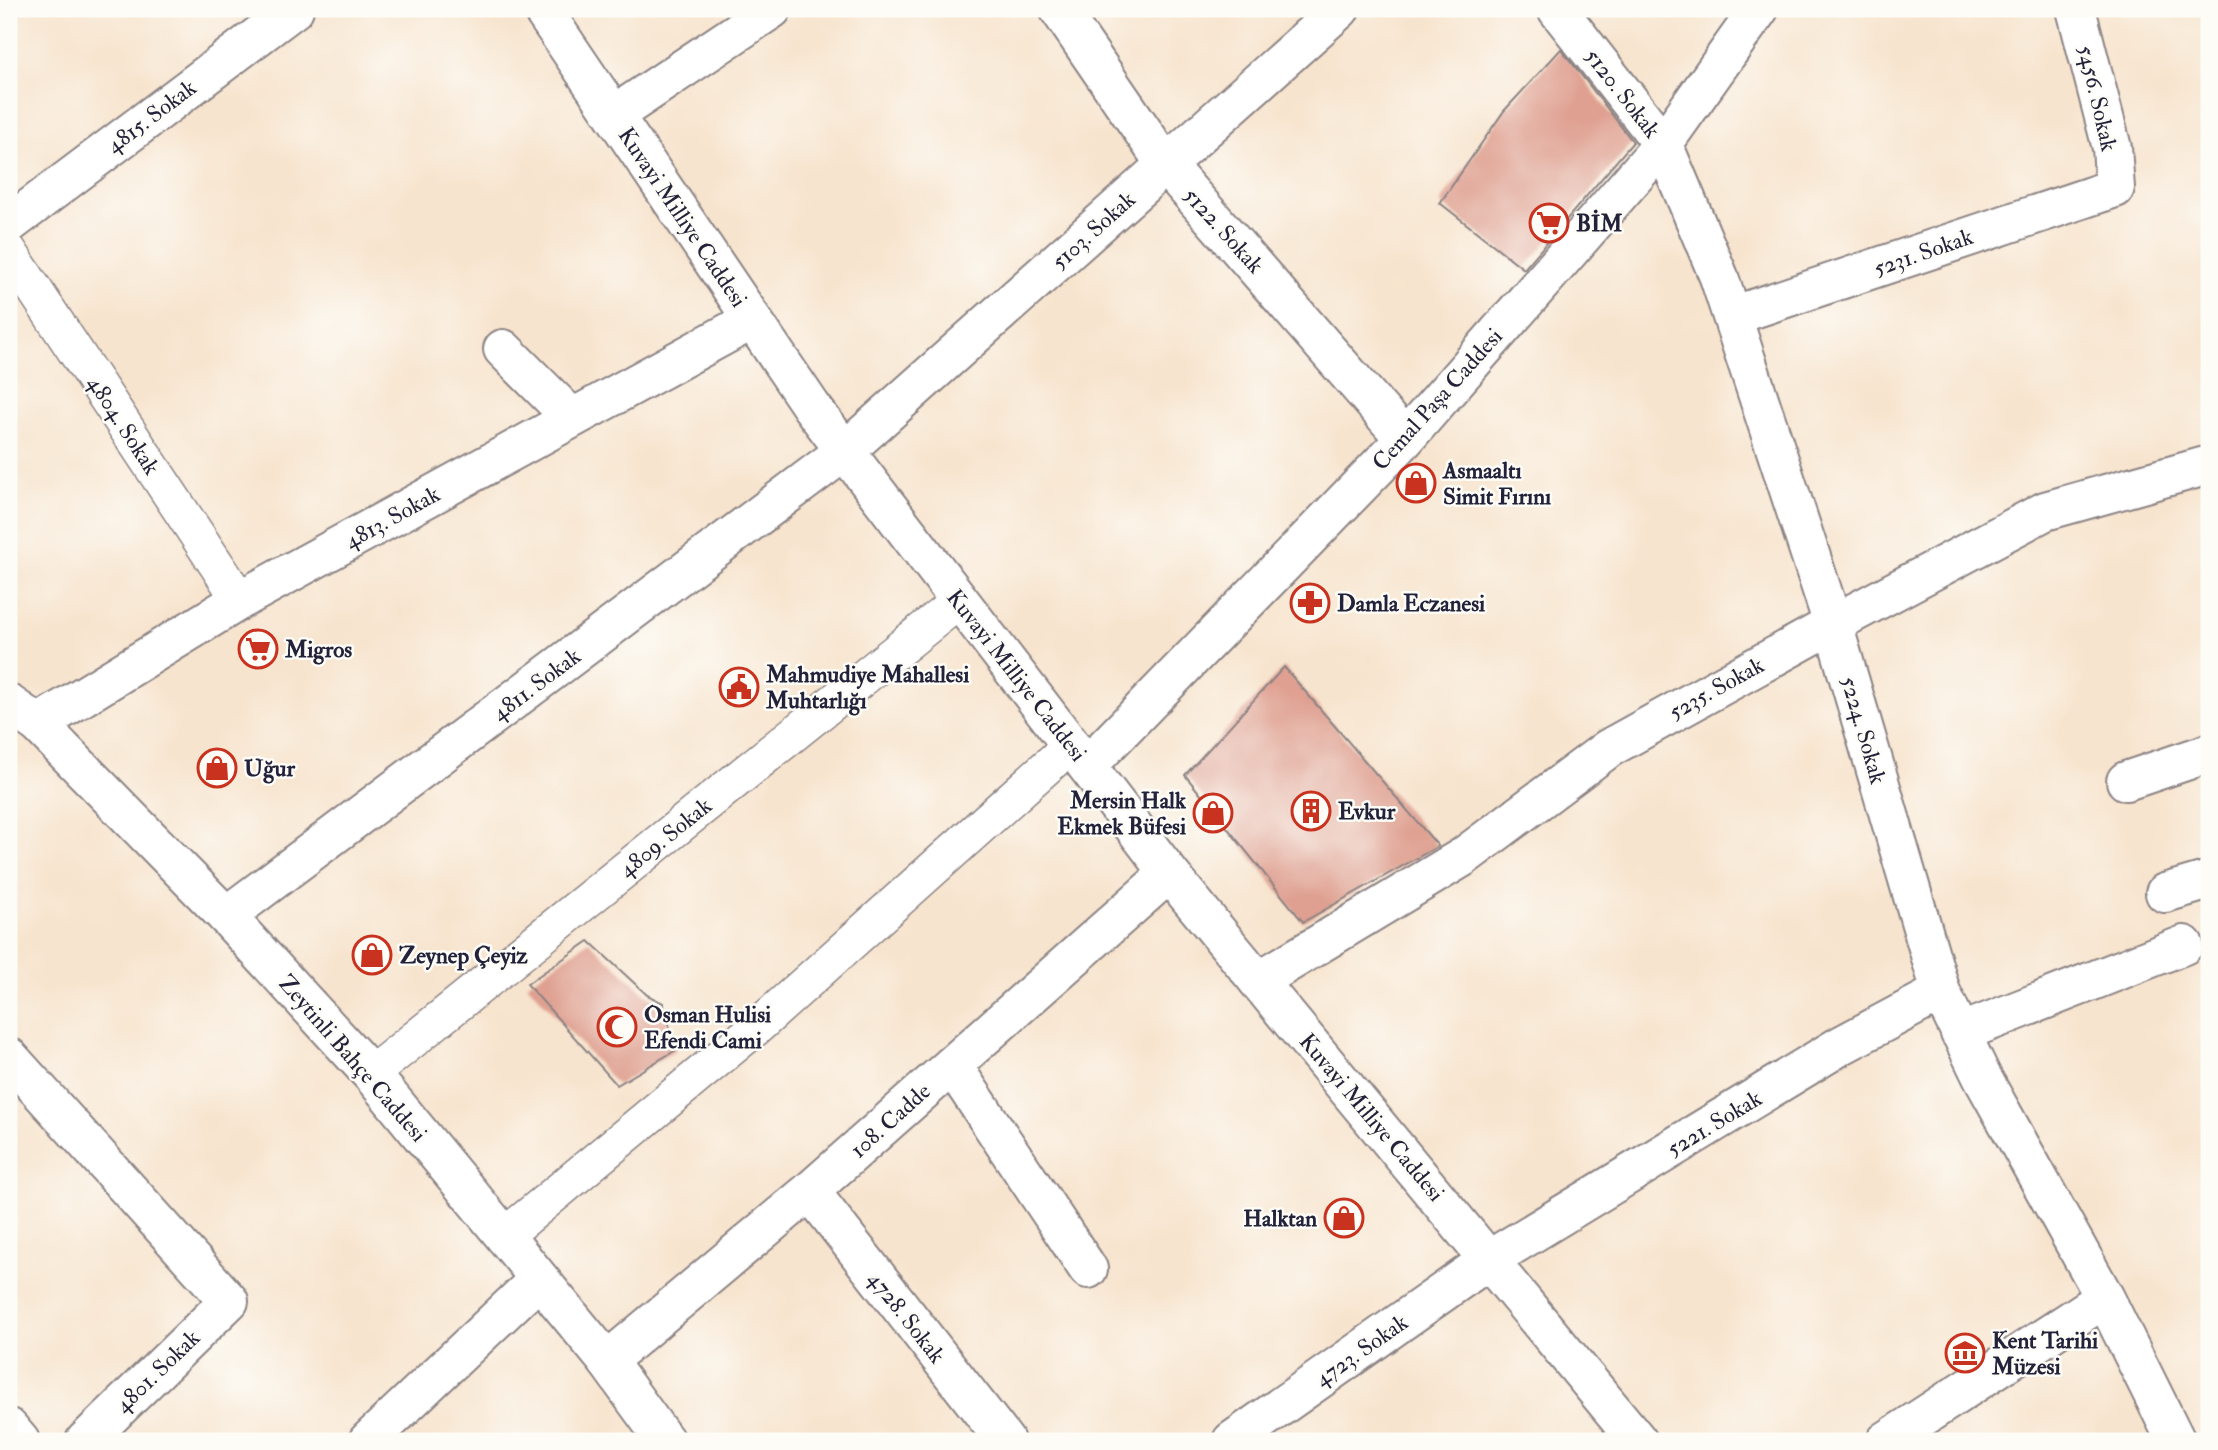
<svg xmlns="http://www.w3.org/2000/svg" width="2218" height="1450" font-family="'IM FELL Double Pica',serif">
	<rect width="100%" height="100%" fill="#fdfcf7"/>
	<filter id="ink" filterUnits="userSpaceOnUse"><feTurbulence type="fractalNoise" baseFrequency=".0143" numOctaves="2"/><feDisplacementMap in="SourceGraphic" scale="14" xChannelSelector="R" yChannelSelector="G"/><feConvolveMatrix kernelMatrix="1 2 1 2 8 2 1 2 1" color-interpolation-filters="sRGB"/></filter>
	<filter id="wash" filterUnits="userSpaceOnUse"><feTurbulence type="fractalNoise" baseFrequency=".00686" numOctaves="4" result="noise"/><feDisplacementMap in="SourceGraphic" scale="28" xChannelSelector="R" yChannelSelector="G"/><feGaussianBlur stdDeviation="1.57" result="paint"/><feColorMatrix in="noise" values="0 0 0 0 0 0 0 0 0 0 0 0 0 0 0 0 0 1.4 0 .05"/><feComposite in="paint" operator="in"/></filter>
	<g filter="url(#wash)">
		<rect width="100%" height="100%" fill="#f7e4ce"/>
		<g id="blocks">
			<path fill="#dfa091" d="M1561,49L1633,142L1524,269L1440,203L1504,111Z
				M1284,667L1438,846L1303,922L1185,775Z
				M589,941L647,995L663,1003L676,1050L617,1085L527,984Z"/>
		</g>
	</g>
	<g filter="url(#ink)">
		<use href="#blocks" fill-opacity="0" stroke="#8c8384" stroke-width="2"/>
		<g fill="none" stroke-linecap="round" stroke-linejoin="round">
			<defs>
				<path id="pedestrian" d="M9,251L240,600
					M371,1074L960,600
					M503,1237L758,1026L1071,745"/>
				<path id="minor" d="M1059,9L1166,165L1405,439
					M1557,9L1663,144L1719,277L1833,624L1941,992L1982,1077L2105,1298L2176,1441
					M614,115L772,9
					M9,224L294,9
					M1732,316L2115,188L2112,148L2076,9
					M503,349L572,418
					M38,724L240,600L752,320
					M1087,766L1405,439L1663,144L1759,9
					M2126,781L2209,753
					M2165,893L2209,880
					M226,916L845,451L1340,9
					M1258,981L1463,857L1609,748L1833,624L2045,511L2209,465
					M1960,1033L2184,945
					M9,1057L229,1301L85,1441
					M952,1065L1088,1269
					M810,1191L1005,1441
					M607,1361L810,1191L1169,873
					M9,1428L20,1441
					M368,1441L538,1280
					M1232,1441L1490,1259L1840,1046L1941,992
					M1886,1441L2105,1298"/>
				<path id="tertiary" d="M542,9L811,406L845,451L1169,873L1638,1441
					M9,704L38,724L226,916L371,1074L607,1361L665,1441"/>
			</defs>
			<use href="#pedestrian" stroke="#8c8384" stroke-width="38"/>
			<use href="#minor" stroke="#8c8384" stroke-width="42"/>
			<use href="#tertiary" stroke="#8c8384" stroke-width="42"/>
			<use href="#pedestrian" stroke="#fff" stroke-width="35"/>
			<use href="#minor" stroke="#fff" stroke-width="38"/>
			<use href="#tertiary" stroke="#fff" stroke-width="38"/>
		</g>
	</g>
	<defs>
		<symbol id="supermarket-ring" viewBox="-11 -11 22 22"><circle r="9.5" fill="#fdfcf7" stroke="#c8321e" stroke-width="1.5"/><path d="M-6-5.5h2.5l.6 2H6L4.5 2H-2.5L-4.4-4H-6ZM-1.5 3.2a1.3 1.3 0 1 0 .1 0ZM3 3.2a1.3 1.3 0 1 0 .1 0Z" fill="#c8321e"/></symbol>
		<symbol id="shop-ring" viewBox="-11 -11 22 22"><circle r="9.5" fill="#fdfcf7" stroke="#c8321e" stroke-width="1.5"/><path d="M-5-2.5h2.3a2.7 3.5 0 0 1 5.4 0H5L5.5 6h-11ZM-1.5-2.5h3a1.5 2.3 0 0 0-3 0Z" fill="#c8321e"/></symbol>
		<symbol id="pharmacy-ring" viewBox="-11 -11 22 22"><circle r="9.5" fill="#fdfcf7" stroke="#c8321e" stroke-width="1.5"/><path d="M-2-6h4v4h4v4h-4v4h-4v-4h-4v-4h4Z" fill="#c8321e"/></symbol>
		<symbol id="civic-ring" viewBox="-11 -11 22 22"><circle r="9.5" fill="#fdfcf7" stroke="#c8321e" stroke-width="1.5"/><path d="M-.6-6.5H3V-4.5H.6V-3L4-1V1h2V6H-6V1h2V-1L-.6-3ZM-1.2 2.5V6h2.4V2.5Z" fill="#c8321e"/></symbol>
		<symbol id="building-ring" viewBox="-11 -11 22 22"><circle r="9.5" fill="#fdfcf7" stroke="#c8321e" stroke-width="1.5"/><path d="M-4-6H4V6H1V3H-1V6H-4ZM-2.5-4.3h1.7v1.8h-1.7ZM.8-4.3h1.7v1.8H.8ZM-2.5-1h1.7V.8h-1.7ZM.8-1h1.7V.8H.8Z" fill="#c8321e"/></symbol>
		<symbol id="mosque-ring" viewBox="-11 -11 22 22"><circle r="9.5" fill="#fdfcf7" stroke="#c8321e" stroke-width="1.5"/><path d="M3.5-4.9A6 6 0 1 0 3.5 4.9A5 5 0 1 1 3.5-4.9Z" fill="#c8321e"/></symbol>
		<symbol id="museum-ring" viewBox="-11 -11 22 22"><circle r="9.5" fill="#fdfcf7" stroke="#c8321e" stroke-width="1.5"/><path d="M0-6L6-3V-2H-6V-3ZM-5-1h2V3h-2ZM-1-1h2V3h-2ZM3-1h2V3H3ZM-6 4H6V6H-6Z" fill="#c8321e"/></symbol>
	</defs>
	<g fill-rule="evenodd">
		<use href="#supermarket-ring" x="1527" y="201" width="44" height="44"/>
		<use href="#shop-ring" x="1394" y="461" width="44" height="44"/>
		<use href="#pharmacy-ring" x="1288" y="581" width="44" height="44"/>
		<use href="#supermarket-ring" x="236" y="627" width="44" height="44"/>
		<use href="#civic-ring" x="717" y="665" width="44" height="44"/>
		<use href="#shop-ring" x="195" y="746" width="44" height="44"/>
		<use href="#building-ring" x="1289" y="789" width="44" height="44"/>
		<use href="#shop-ring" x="1191" y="791" width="44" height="44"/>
		<use href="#shop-ring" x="350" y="933" width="44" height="44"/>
		<use href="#mosque-ring" x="595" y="1005" width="44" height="44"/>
		<use href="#shop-ring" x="1322" y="1196" width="44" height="44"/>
		<use href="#museum-ring" x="1943" y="1331" width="44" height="44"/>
	</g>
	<g text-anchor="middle" stroke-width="5" stroke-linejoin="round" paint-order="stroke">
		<g font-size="23" fill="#22223b" stroke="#fdfcf7">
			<text transform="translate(1623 93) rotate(52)" y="8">5120. Sokak</text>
			<text transform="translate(2098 98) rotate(77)" y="8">5456. Sokak</text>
			<text transform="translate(151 116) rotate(-37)" y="8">4815. Sokak</text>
			<text transform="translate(683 217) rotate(56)" y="8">Kuvayi Milliye Caddesi</text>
			<text transform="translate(1093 230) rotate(-42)" y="8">5103. Sokak</text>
			<text transform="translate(1224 230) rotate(48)" y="8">5122. Sokak</text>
			<text transform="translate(1923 252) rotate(-19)" y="8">5231. Sokak</text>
			<text transform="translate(1437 399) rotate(-48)" y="8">Cemal Paşa Caddesi</text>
			<text transform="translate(124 425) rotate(57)" y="8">4804. Sokak</text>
			<text transform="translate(392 517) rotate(-29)" y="8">4813. Sokak</text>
			<text transform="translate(1017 675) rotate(52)" y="8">Kuvayi Milliye Caddesi</text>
			<text transform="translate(536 684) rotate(-37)" y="8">4811. Sokak</text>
			<text transform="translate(1716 688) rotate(-29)" y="8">5235. Sokak</text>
			<text transform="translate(1864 730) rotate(74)" y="8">5224. Sokak</text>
			<text transform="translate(665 837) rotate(-39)" y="8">4809. Sokak</text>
			<text transform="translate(353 1058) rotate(49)" y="8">Zeytinli Bahçe Caddesi</text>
			<text transform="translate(1372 1117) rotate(50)" y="8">Kuvayi Milliye Caddesi</text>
			<text transform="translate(890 1120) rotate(-42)" y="8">108. Cadde</text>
			<text transform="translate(1714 1123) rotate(-31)" y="8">5221. Sokak</text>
			<text transform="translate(907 1317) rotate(52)" y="8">4728. Sokak</text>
			<text transform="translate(1361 1350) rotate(-35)" y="8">4723. Sokak</text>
			<text transform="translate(157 1371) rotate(-44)" y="8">4801. Sokak</text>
		</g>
		<g font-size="23" font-weight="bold" fill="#22223b" stroke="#fdfcf7" text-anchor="start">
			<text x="1576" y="231">BİM</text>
			<text x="1443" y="478">Asmaaltı<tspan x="1443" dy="26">Simit Fırını</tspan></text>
			<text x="1337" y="611">Damla Eczanesi</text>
			<text x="285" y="657">Migros</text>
			<text x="766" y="682">Mahmudiye Mahallesi<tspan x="766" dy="26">Muhtarlığı</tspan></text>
			<text x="244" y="776">Uğur</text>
			<text x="1186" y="808" text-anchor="end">Mersin Halk<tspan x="1186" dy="26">Ekmek Büfesi</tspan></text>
			<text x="1338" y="819">Evkur</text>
			<text x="399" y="963">Zeynep Çeyiz</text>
			<text x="644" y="1022">Osman Hulisi<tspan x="644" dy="26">Efendi Cami</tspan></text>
			<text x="1317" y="1226" text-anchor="end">Halktan</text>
			<text x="1992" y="1348">Kent Tarihi<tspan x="1992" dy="26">Müzesi</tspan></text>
		</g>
	</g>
	<rect width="2218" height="1450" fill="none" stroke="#fdfcf7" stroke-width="35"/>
</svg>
